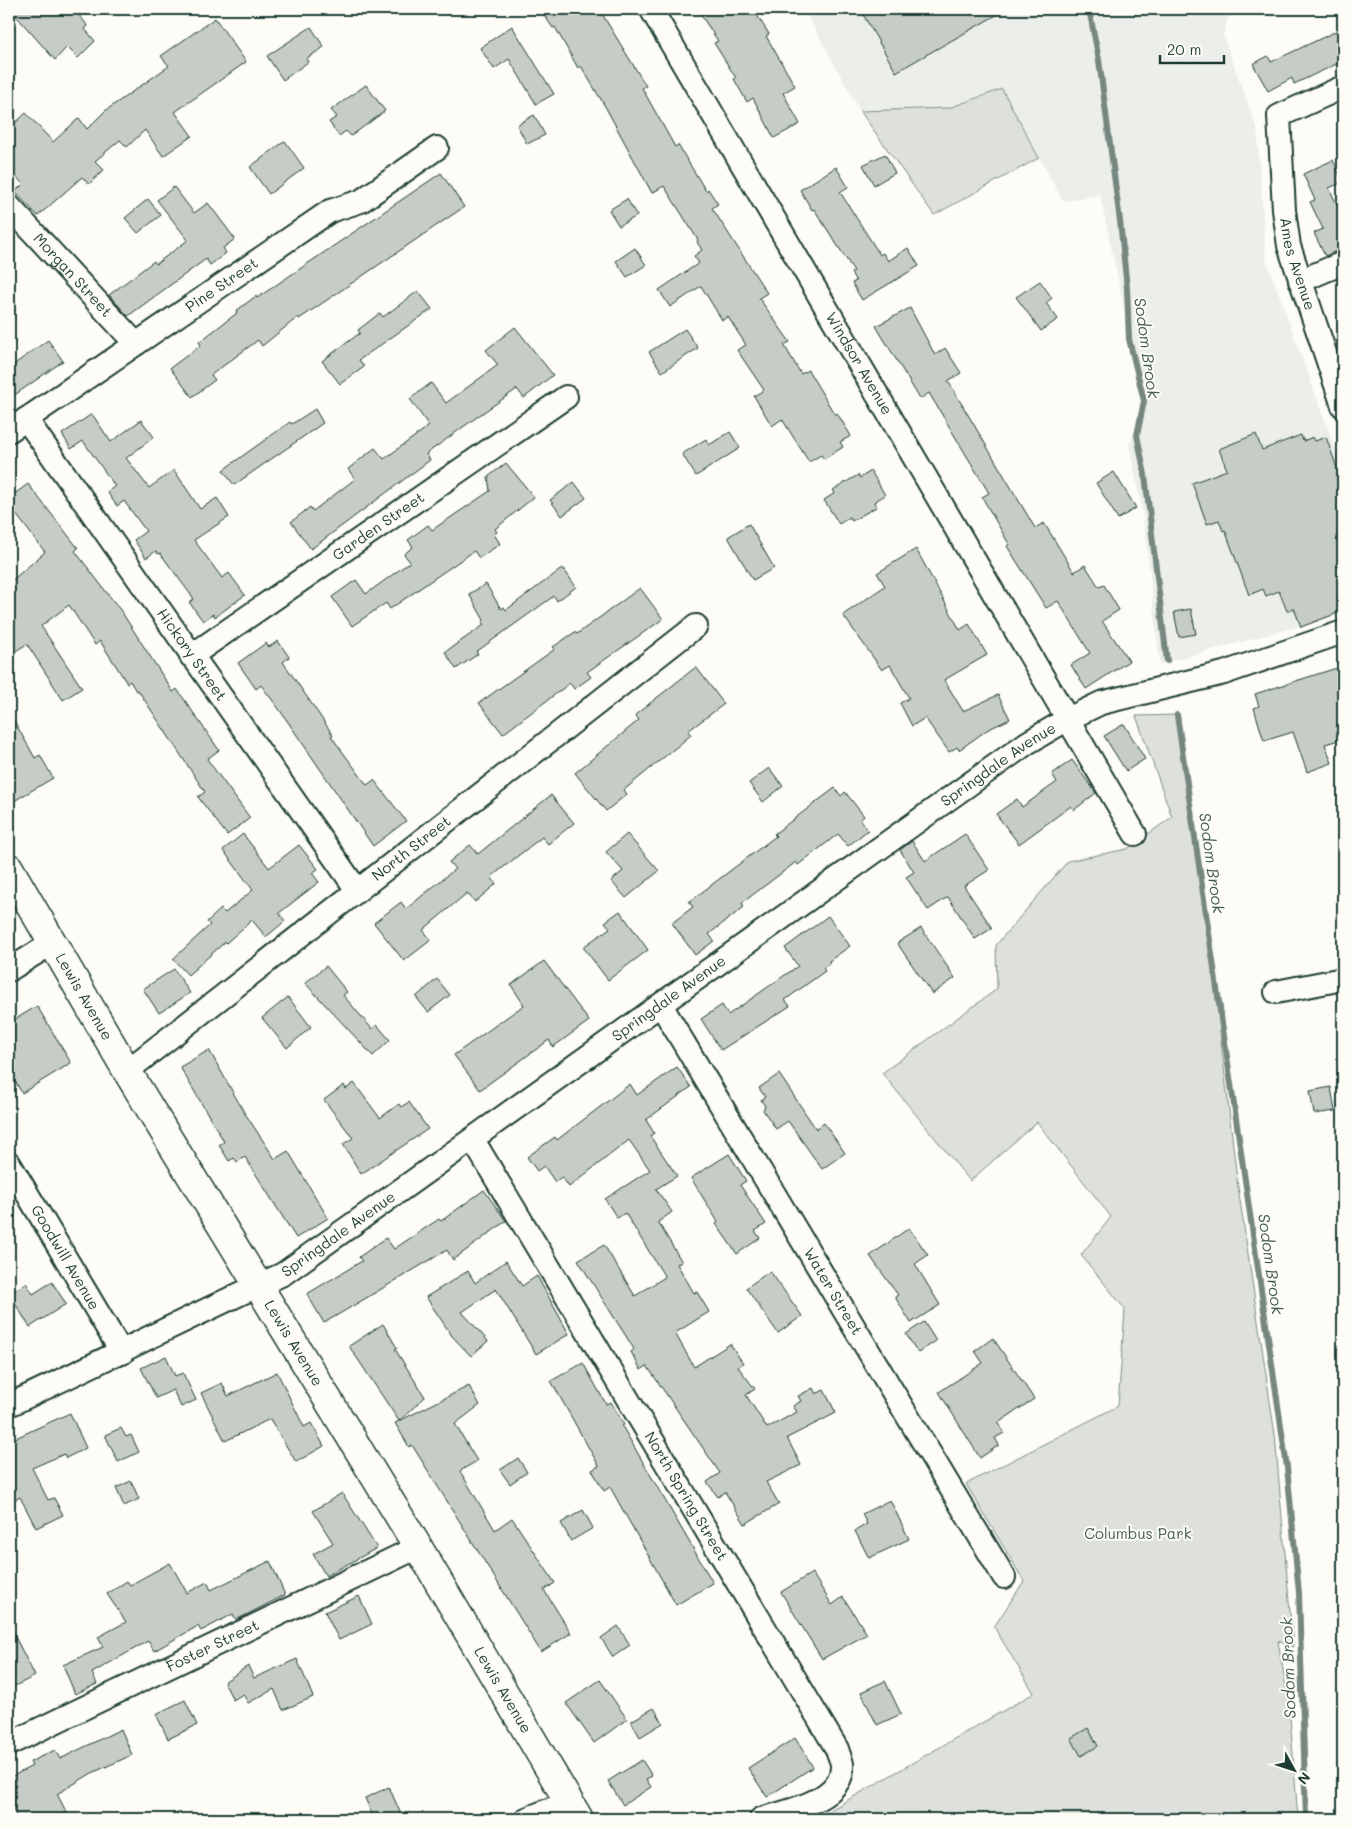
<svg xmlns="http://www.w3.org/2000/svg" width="1352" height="1828" font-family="Mali,sans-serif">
	<rect width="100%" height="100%" fill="#fdfcf7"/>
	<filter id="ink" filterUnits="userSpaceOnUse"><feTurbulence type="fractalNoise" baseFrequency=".02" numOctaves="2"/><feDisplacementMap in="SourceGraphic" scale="10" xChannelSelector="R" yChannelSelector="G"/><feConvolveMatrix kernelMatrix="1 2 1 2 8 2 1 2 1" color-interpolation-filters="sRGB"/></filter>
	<g filter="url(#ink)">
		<path fill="#eceee9" d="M804,9H1231L1223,35L1257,129L1266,259L1343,470V614L1160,664L1143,513L1129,446L1144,401L1100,195L1063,201L1002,89L949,108L860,111Z"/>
		<path fill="#dde0db" stroke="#7e8e88" d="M1002,89L1039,158L934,215L860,111L949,108Z
			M1177,715L1208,928L1237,1180L1275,1435L1293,1647L1278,1641L1289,1704L1298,1819H823L827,1812L1034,1693L994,1627L1024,1581L966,1484L1118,1406L1125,1309L1081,1255L1111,1217L1037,1122L970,1181L882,1073L997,989L996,945L1068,861L1127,849L1172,817L1136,716Z"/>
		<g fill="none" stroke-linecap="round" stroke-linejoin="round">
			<path stroke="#75877f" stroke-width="6" d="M1089,9L1099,60L1120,221L1127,288L1129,339L1144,401L1137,435L1145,475L1167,661
				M1177,715L1287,1467L1299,1593L1306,1819"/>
		</g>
		<path fill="#c6cdc7" stroke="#1f3d34" d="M10,9H74L88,26L85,29L95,41L78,58L67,47L55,60Z
			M540,9H599L646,86L642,88L675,147L678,145L706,191L708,189L718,204L712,208L767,293L759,298L790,342L784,345L801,374L808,370L835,415L837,413L851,436L840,442L843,447L824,459L821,455L809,462L782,419L772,426L754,396L764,390L737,350L746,345L728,317L722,320L701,286L670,307L659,290L699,263L694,256L702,250L697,242L698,240L664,186L652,193L606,108L581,66L578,68L555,27L553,28Z
			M697,9H753L769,34L766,36L795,86L783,93L800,124L774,138L753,98L747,102L734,79L736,78L714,43L718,41Z
			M860,9H1007L896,72Z
			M215,18L246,62L175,112L192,136L163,156L145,130L127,147L120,140L95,161L104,170L89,184L82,177L38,216L15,192L23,184L9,169V129L26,113L53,142L79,118L87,129L105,111L169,66L161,56Z
			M512,26L554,94L536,104L509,59L494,69L480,48Z
			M311,27L324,47L306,59L308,62L283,80L267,56Z
			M1343,28V61L1294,84L1292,78L1268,91L1253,64L1268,56L1271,62Z
			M366,85L385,111L351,136L346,131L339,136L329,122L337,117L331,110Z
			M534,115L545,135L527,144L517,125Z
			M285,141L304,168L269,194L250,167Z
			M885,154L895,173L874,185L863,165Z
			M1333,160L1343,182L1329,188L1343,217V248L1325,256L1314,233L1323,229L1310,202L1315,200L1303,174Z
			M836,167L848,187L840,192L880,255L883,253L888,261L908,248L919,266L862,300L852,283L856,281L851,273L854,271L814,209L812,210L800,190Z
			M441,173L464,207L299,319L298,317L262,346L258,340L211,375L215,380L192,397L170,368L201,345L199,342L237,313L236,311L256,296L257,298Z
			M174,187L194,213L208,203L235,239L223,248L226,253L210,265L206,259L128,316L109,295L154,261L156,264L188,240L157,200Z
			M148,199L161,215L138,233L125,218Z
			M627,199L637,216L619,226L609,210Z
			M635,248L646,265L627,277L616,261Z
			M1040,281L1052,298L1046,303L1058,319L1041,331L1016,297Z
			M418,291L432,309L359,360L364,367L340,384L322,361L360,333L358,330L380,313L383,317Z
			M910,308L935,355L945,348L961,373L948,381L1035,528L1044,523L1074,572L1085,565L1099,587L1104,585L1119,610L1102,621L1129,661L1086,689L1071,665L1090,653L1058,601L1046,608L1007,546L1009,544L982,497L989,493L929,393L920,399L876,326Z
			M515,327L553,375L524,398L517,389L481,414L426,454L430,460L311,549L291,522L310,507L313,511L355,479L348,469L375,448L384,459L429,426L410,399L431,383L446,403L498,365L486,350Z
			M685,329L698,348L662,372L649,352Z
			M48,340L63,361L9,399V368Z
			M315,409L323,423L234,485L223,470L290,422L292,424Z
			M92,414L111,442L141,420L154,437L126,458L149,488L174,470L200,509L217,498L229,517L194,540L222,578L229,573L245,595L215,617L213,614L203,621L189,602L194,599L160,553L158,554L156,551L146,558L134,540L146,531L124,501L117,506L107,492L115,486L83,441L71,449L62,434Z
			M730,432L740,448L696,476L682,454L706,439L709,445Z
			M1256,434L1262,450L1301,435L1303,441L1313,437L1315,441L1326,437L1343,485V611L1301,627L1294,608L1287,611L1279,591L1266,596L1263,589L1249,595L1225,530L1223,531L1219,520L1207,524L1192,483L1227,470L1219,449Z
			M506,463L534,497L495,529L497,532L494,534L500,544L479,558L474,551L390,609L386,603L352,626L332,597L356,580L366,594L410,562L404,554L413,547L408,540L428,525L432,530L490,491L488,477Z
			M871,471L885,495L874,502L876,507L852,521L850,517L839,524L824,500L835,493L833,490L858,475L860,478Z
			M1114,472L1136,508L1118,519L1096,483Z
			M574,482L586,498L562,516L550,500Z
			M28,484L78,548L75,551L121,611L173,692L177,689L219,750L207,759L250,818L227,835L198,797L205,792L138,690L136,691L130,681L127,683L100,641L95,645L69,605L41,626L82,688L63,700L27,644L9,655V583L45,552L9,505V498Z
			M749,524L774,568L753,580L728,537Z
			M916,549L960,630L969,624L987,655L944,680L963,711L998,695L1010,719L987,730L959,750L957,747L949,752L925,718L912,726L900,703L909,698L890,665L882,670L843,615L885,586L877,573Z
			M563,568L576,587L557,601L554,596L476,652L478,654L456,669L445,652L484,625L482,622L484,620L469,594L486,584L501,609L504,607L506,610Z
			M640,588L663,619L587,672L591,677L574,689L570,683L503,734L479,703L555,649L553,647L575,632L577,634Z
			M1191,609L1196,634L1179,637L1174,612Z
			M278,641L289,657L283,662L333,735L331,736L367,785L374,780L406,821L373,846L279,709L261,685L256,689L238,663L266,643L269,647Z
			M1343,666V739L1325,744L1332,763L1307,772L1293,732L1264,741L1254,708L1259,706L1255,694Z
			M696,667L724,704L688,731L691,735L624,790L627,794L606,811L575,773L639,720L635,715Z
			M9,712L35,758L40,755L53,778L9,804Z
			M1124,724L1145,759L1126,771L1104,736Z
			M1072,760L1096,793L1074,810L1071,806L1019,844L996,814L1017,799L1022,807L1057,782L1052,774Z
			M769,768L783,786L763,802L749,783Z
			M835,788L841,796L845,792L864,816L860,820L868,830L848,846L838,834L798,865L796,862L742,903L744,907L709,934L714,941L695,955L672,923L693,907L689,902L776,836L774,834Z
			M551,795L574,823L548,844L542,837L491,877L496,884L475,902L467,893L423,930L431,940L404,961L374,923L401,902L406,909L455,869L449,862L470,845L478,854Z
			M243,834L269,868L299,845L318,869L312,873L319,882L279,913L285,921L266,937L252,920L226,943L225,942L188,975L173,959L210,925L207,922L221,909L225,913L253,890L223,850Z
			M627,834L659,871L626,898L611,881L623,871L606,852Z
			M965,834L989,870L964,886L992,928L975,939L948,897L928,910L906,877L914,872L900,850L912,841L925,861Z
			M620,911L648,950L608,980L583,947L610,928L605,922Z
			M828,916L850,946L829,961L830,963L823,968L825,971L785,1000L790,1006L721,1050L701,1019L722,1005L728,1015L798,966L785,948Z
			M921,928L955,978L932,994L897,943Z
			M544,961L589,1021L553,1047L549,1040L480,1090L454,1055L524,1005L511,985Z
			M326,966L347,992L343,995L372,1029L377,1025L390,1040L373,1056L305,983Z
			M174,969L190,993L159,1013L143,989Z
			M437,979L450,995L428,1012L416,997Z
			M288,997L311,1027L287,1048L262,1018Z
			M37,1006L71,1063L22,1093L9,1071V1023Z
			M209,1050L244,1112L275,1159L288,1151L328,1218L296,1238L245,1157L237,1162L234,1158L229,1161L219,1145L224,1142L222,1138L180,1067Z
			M677,1067L691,1087L646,1120L654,1133L650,1136L677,1176L656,1189L672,1212L658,1222L682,1262L677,1264L694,1293L697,1292L709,1312L675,1333L694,1367L730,1344L743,1363L738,1367L755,1389L746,1395L767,1428L797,1412L793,1406L801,1401L798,1396L813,1388L816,1394L824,1390L836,1413L787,1438L801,1465L766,1482L779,1504L745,1524L725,1492L718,1497L707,1482L720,1473L647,1366L641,1370L631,1352L634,1349L578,1260L604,1245L635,1296L665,1277L625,1213L617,1218L605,1199L650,1170L629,1140L569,1187L562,1177L555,1182L544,1166L537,1171L527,1157L555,1137L557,1140L630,1084L637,1095Z
			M779,1074L816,1129L824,1123L845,1153L822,1169L788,1121L776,1129L763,1110L765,1106L761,1100L765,1097L759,1088Z
			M354,1083L380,1118L399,1104L401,1107L409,1102L428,1129L361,1174L343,1144L353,1138L324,1100L344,1085L346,1089Z
			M1331,1087L1335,1111L1314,1114L1310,1091Z
			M729,1154L746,1181L740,1185L766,1224L755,1231L760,1238L737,1254L716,1224L718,1222L691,1178Z
			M484,1190L506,1221L453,1260L447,1250L324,1323L307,1294L362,1261L359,1257L386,1238L394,1249L439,1219L441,1221Z
			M909,1228L928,1255L915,1264L940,1305L911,1323L895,1297L898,1295L870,1256Z
			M506,1261L522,1286L537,1276L569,1334L536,1354L496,1289L462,1312L488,1341L471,1356L452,1336L426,1297L468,1271L475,1283Z
			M770,1271L802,1316L778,1333L746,1288Z
			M52,1282L66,1304L30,1327L9,1294L26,1283L33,1294Z
			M924,1322L936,1341L918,1353L906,1334Z
			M383,1324L397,1348L395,1349L425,1397L399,1421L349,1346Z
			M993,1338L1034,1399L998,1423L1004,1433L995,1438L999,1445L980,1458L939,1392L983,1363L975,1351Z
			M166,1356L175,1376L183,1373L196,1400L181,1407L173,1390L156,1398L141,1368Z
			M583,1363L606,1404L611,1402L624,1425L622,1426L713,1583L676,1605L610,1487L604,1491L592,1470L599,1466L551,1381Z
			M277,1372L304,1427L311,1423L324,1446L296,1462L270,1419L225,1441L201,1393L222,1383L228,1396Z
			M469,1386L480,1405L455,1424L477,1461L460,1471L495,1530L512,1518L555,1583L544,1590L571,1633L541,1652L412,1445L409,1447L395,1423Z
			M70,1413L86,1448L66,1458L64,1454L32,1468L48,1500L54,1498L63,1515L36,1528L20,1497L9,1503V1441Z
			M121,1428L126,1437L131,1435L139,1452L118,1462L105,1435Z
			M518,1458L527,1472L510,1484L500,1470Z
			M131,1481L139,1499L124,1506L116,1488Z
			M342,1493L377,1548L326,1576L313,1554L333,1543L313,1511Z
			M890,1500L909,1539L869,1558L855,1531L867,1524L862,1514Z
			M583,1510L593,1528L571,1541L561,1523Z
			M270,1561L285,1595L236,1620L233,1614L201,1631L198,1626L154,1651L148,1641L92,1673L97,1684L75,1694L63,1665L103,1647L98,1637L126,1622L107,1594L127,1581L130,1585L170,1563L187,1593L207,1582L211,1590Z
			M812,1573L832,1605L843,1597L867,1634L822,1659L781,1592Z
			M359,1596L372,1624L339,1640L325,1612Z
			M9,1625L35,1676L9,1689Z
			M618,1626L630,1645L613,1657L601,1638Z
			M297,1659L313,1697L283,1710L274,1689L248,1703L243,1694L233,1700L224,1682L248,1666L254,1678Z
			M600,1680L627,1719L594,1743L566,1703Z
			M885,1681L901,1714L877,1725L861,1692Z
			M185,1700L197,1725L168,1739L156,1714Z
			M654,1708L663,1723L640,1737L631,1721Z
			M1088,1728L1098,1746L1081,1756L1071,1738Z
			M121,1729L132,1755L92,1773L57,1794L70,1819H18L9,1801V1778L32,1766L30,1762L55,1750L60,1759Z
			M795,1738L813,1767L767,1797L748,1768Z
			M642,1760L652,1776L646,1779L651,1787L623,1805L608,1781Z
			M389,1787L403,1819H374L365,1798Z"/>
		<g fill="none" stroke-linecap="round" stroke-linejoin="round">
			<defs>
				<g id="minor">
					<path id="s1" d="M651,9L1135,834"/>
					<path id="s2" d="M1343,87L1279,116L1284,210L1289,246L1343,406"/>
					<path id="s3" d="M9,206L136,344"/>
					<path d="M1300,281L1343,263"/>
					<path id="s4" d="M26,419L357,890"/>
					<path id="s5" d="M9,431L330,211L361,201L437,148"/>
					<path id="s6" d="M191,656L566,397"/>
					<path d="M9,970L54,942"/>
					<path d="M1276,992L1343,979"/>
					<path id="s7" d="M661,1005L1004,1577"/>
					<path id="s8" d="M127,1071L696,626"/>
					<path id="s9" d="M473,1140L837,1749C838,1753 841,1759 842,1764C845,1800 787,1811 761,1819"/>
					<path id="s10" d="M9,1163L122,1353"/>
					<path id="s11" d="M9,1405C101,1362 191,1316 283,1274L1027,743L1068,719L1101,703L1224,673L1343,632"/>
					<path id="s12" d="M9,1744L418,1547"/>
					<path d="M526,1819L569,1802"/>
				</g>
				<g id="secondary">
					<path id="s13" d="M9,868L127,1071L418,1547L579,1819"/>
				</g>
			</defs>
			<use href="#minor" stroke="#1f3d34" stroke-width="26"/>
			<use href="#secondary" stroke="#1f3d34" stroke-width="31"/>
			<use href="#minor" stroke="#fdfcf7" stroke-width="22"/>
			<use href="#secondary" stroke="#fdfcf7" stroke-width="28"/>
		</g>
	</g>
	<g text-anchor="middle" stroke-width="4" stroke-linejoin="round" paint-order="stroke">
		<g font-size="15" fill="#1f3d34" stroke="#fdfcf7">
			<text dy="5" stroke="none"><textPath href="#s2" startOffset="220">Ames Avenue</textPath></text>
			<text dy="5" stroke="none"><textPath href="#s3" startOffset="94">Morgan Street</textPath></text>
			<text dy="5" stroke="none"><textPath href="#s5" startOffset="258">Pine Street</textPath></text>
			<text dy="5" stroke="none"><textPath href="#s1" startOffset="411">Windsor Avenue</textPath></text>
			<text dy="5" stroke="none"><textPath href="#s6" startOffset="228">Garden Street</textPath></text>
			<text dy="5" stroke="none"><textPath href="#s4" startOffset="288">Hickory Street</textPath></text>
			<text dy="5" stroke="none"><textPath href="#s11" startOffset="1182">Springdale Avenue</textPath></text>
			<text dy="5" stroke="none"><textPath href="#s8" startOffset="361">North Street</textPath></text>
			<text dy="5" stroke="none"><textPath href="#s13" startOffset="149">Lewis Avenue</textPath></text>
			<text dy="5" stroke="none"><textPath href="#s11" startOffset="778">Springdale Avenue</textPath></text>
			<text dy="5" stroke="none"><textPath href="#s11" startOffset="372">Springdale Avenue</textPath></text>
			<text dy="5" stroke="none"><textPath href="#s10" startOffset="110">Goodwill Avenue</textPath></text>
			<text dy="5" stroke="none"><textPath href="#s7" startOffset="334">Water Street</textPath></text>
			<text dy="5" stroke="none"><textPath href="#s13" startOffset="554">Lewis Avenue</textPath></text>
			<text dy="5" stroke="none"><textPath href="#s9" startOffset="415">North Spring Street</textPath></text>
			<text dy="5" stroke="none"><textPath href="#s12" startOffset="226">Foster Street</textPath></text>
			<text dy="5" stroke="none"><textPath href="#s13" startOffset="959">Lewis Avenue</textPath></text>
		</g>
		<g font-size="15" fill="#455e55" stroke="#fdfcf7">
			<text x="1138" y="1539">Columbus Park</text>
		</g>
		<g font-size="16" font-style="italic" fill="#435c53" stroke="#fdfcf7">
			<text transform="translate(1147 348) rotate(82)" y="6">Sodom Brook</text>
			<text transform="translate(1212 863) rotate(82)" y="6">Sodom Brook</text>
			<text transform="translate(1271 1264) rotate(82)" y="6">Sodom Brook</text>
			<text transform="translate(1288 1668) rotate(-92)" y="6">Sodom Brook</text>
		</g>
	</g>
	<rect width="1352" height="1828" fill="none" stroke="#fdfcf7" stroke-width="30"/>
	<rect x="15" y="15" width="1322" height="1798" fill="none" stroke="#1f3d34" stroke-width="2" filter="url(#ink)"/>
	<g transform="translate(1294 1770) rotate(130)" stroke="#fdfcf7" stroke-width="4" paint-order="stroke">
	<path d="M0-4L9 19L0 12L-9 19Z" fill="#1f3d34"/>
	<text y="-8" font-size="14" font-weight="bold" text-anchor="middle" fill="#1f3d34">N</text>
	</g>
	<path d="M1160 55v8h64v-8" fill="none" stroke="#1f3d34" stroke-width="2.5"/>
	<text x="1167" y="55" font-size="15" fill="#1f3d34" stroke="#fdfcf7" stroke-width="4" paint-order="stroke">20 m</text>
</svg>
